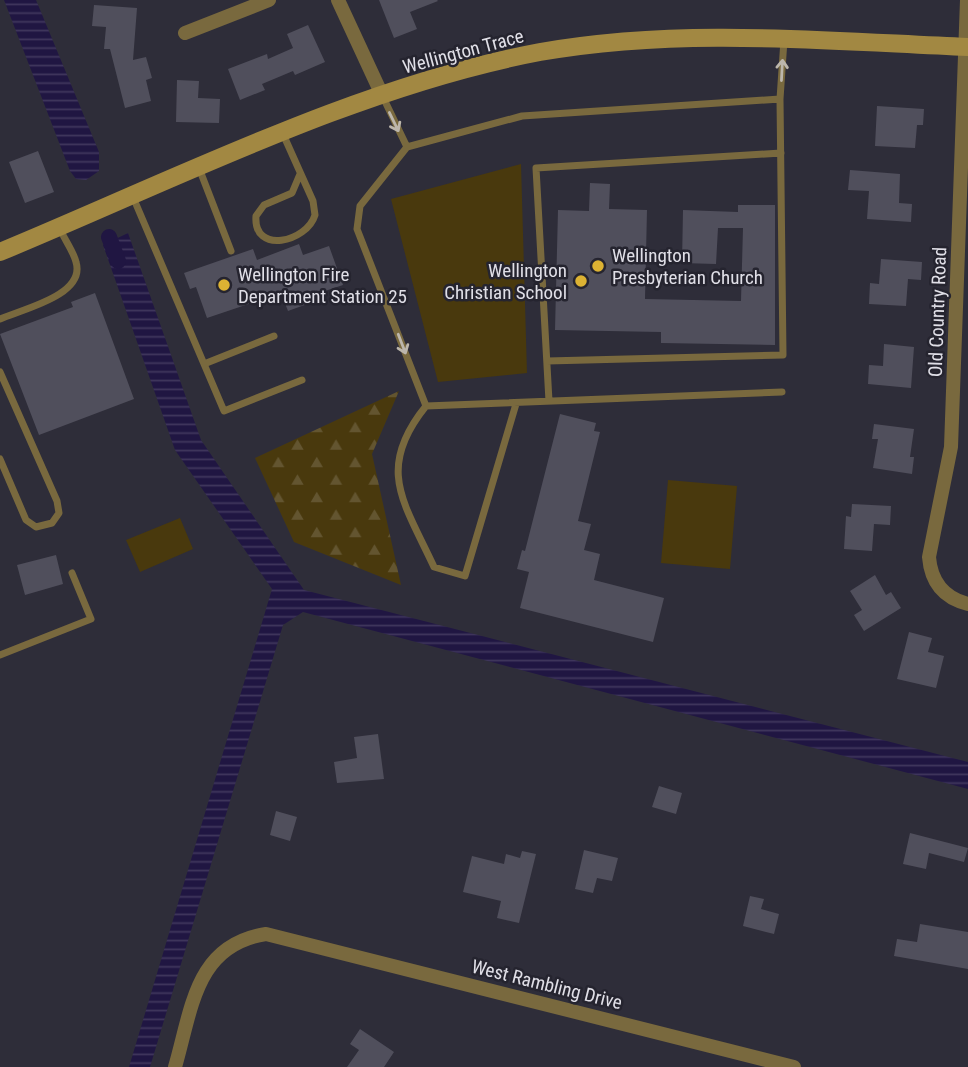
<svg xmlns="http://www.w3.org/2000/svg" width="968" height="1067" font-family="'Roboto Condensed',sans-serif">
	<defs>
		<pattern id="forest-firs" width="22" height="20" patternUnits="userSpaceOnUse" patternTransform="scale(1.75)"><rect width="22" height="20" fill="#49390d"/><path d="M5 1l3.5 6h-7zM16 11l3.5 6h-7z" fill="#635530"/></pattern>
		<pattern id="water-rules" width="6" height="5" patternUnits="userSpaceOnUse" patternTransform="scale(1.75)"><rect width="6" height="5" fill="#201642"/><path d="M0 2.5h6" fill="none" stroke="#40375d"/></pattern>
	</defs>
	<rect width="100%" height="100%" fill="#2e2d39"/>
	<path fill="#49390d" d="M521,164L527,373L438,382L391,199Z
		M668,480L737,486L730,569L661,563Z
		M180,518L193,549L140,572L126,540Z"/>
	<path fill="url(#forest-firs)" d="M399,391L372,454L401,585L294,542L255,458Z"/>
	<path fill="url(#water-rules)" d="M4,0H36L99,152V171L86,180L76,179L70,171Z
		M128,233L201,440L304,590L968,762V789L303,612L283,625L150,1067H129L272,589L175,450L103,245Z"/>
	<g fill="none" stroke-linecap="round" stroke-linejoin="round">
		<path stroke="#201642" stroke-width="16" d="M109,237L118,261"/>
	</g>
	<path fill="#504f5c" d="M379,0H437L438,1L410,12L417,29L394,38Z
		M94,5L137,8L133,60L146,57L152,78L146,80L151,101L125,108L110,49H104L106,27L92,26Z
		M308,25L325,62L295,75L293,71L262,84L265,90L240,100L228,69L267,54L268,59L293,48L287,34Z
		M177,80L199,81L198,98L220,99L219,123L176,122Z
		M877,106L924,109L923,125H917L915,148L875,146Z
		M38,151L54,192L25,203L9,162Z
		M850,170L900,174L899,203L912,204L911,222L867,219L869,191L848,190Z
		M590,183L610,184L609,209L647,210L645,299L741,301L743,228H718L716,264L682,263L683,210L738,212V205H775V345L661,343V332L555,330L558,210L589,211Z
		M299,244L303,255L329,246L343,285L322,292L324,298L288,311L281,293L207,318L196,287L190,289L184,273L253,249L257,260Z
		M881,259L922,262L921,280L908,279L906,306L869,304L870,283L879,284Z
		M95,293L134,399L39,435L0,334L73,307L71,302Z
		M884,344L914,347L911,388L868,384L869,365L883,366Z
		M560,414L596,423L594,431L600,432L578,521L591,524L584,550L600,554L594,580L664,598L653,642L520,608L529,572L517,569L522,550L525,551Z
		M874,424L914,429L910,457H914L912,474L873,468L878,439H872Z
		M852,504L891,506L890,525L874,524L872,551L844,549L846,516L851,517Z
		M56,555L63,584L25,595L17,565Z
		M875,575L886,595L891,592L901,608L864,631L854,615L862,610L850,591Z
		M909,632L932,638L928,652L944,656L936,688L897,679Z
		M378,734L384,779L337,783L334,762L357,758L354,737Z
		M659,786L682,793L676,814L652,807Z
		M276,811L297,817L290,841L270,835Z
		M910,833L968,848L964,862L929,853L926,869L903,864Z
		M584,850L618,858L612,881L597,878L593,893L575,889Z
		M522,851L536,854L519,923L497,918L501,901L463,892L472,856L504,864L506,854L520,858Z
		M750,896L764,899L761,909L779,914L774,934L743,926Z
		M920,924L968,932V969L894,956L897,939L917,942Z
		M360,1029L394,1052L384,1067H347L359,1050L350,1044Z"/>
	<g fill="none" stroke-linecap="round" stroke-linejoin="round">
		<path stroke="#79693e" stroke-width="7" d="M382,95L407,147
			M283,134L313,201L315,215C307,242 253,255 256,216L264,205L292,193L300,174
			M199,168L231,251
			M133,197L224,411L302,380
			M0,319C23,309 86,295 76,262C73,250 64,239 59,227
			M547,361L783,355L780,99L784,40
			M204,364L274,336
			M0,372L57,501L59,513L52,523L36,527L26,520L0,459
			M549,401L536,168L781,153
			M426,406L357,229L360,206L407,147L522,116L780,99
			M426,406C375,469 404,502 434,567L465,576L516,404
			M426,406L782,392
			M0,655L91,619L72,573"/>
		<path stroke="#79693e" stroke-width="14" d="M338,0L382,95
			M967,0L951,447L929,557C931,582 944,598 968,604
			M185,33L269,0
			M175,1067C192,1009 195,945 266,934L794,1067"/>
		<path stroke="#a28842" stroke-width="18" d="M0,252C172,181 358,86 540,52C681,27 826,41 968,47"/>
	</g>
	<defs><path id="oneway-shaft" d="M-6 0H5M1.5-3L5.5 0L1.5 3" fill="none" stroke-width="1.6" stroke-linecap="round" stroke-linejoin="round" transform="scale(1.75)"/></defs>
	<g stroke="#bcb6ac">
		<use href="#oneway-shaft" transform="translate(782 70) rotate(-87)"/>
		<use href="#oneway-shaft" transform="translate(394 122) rotate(64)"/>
		<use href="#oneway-shaft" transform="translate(402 344) rotate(69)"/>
	</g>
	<g fill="#dcb233" stroke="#25242f" stroke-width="2.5">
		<circle cx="598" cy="266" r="7"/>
		<circle cx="581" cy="281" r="7"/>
		<circle cx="224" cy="285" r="7"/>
	</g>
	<g text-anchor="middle" stroke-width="5" stroke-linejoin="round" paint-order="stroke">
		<g font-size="19" fill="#e0dfe7" stroke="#25242f">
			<text transform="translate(463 51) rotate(-15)" y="7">Wellington Trace</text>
			<text transform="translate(937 312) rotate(-88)" y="7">Old Country Road</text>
			<text transform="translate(547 984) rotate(14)" y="7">West Rambling Drive</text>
		</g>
		<g font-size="19" fill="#e0dfe7" stroke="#25242f" text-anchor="start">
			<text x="612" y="262">Wellington<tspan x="612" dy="22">Presbyterian Church</tspan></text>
			<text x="567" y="277" text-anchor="end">Wellington<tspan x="567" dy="22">Christian School</tspan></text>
			<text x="238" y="281">Wellington Fire<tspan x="238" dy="22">Department Station 25</tspan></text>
		</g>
	</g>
</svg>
